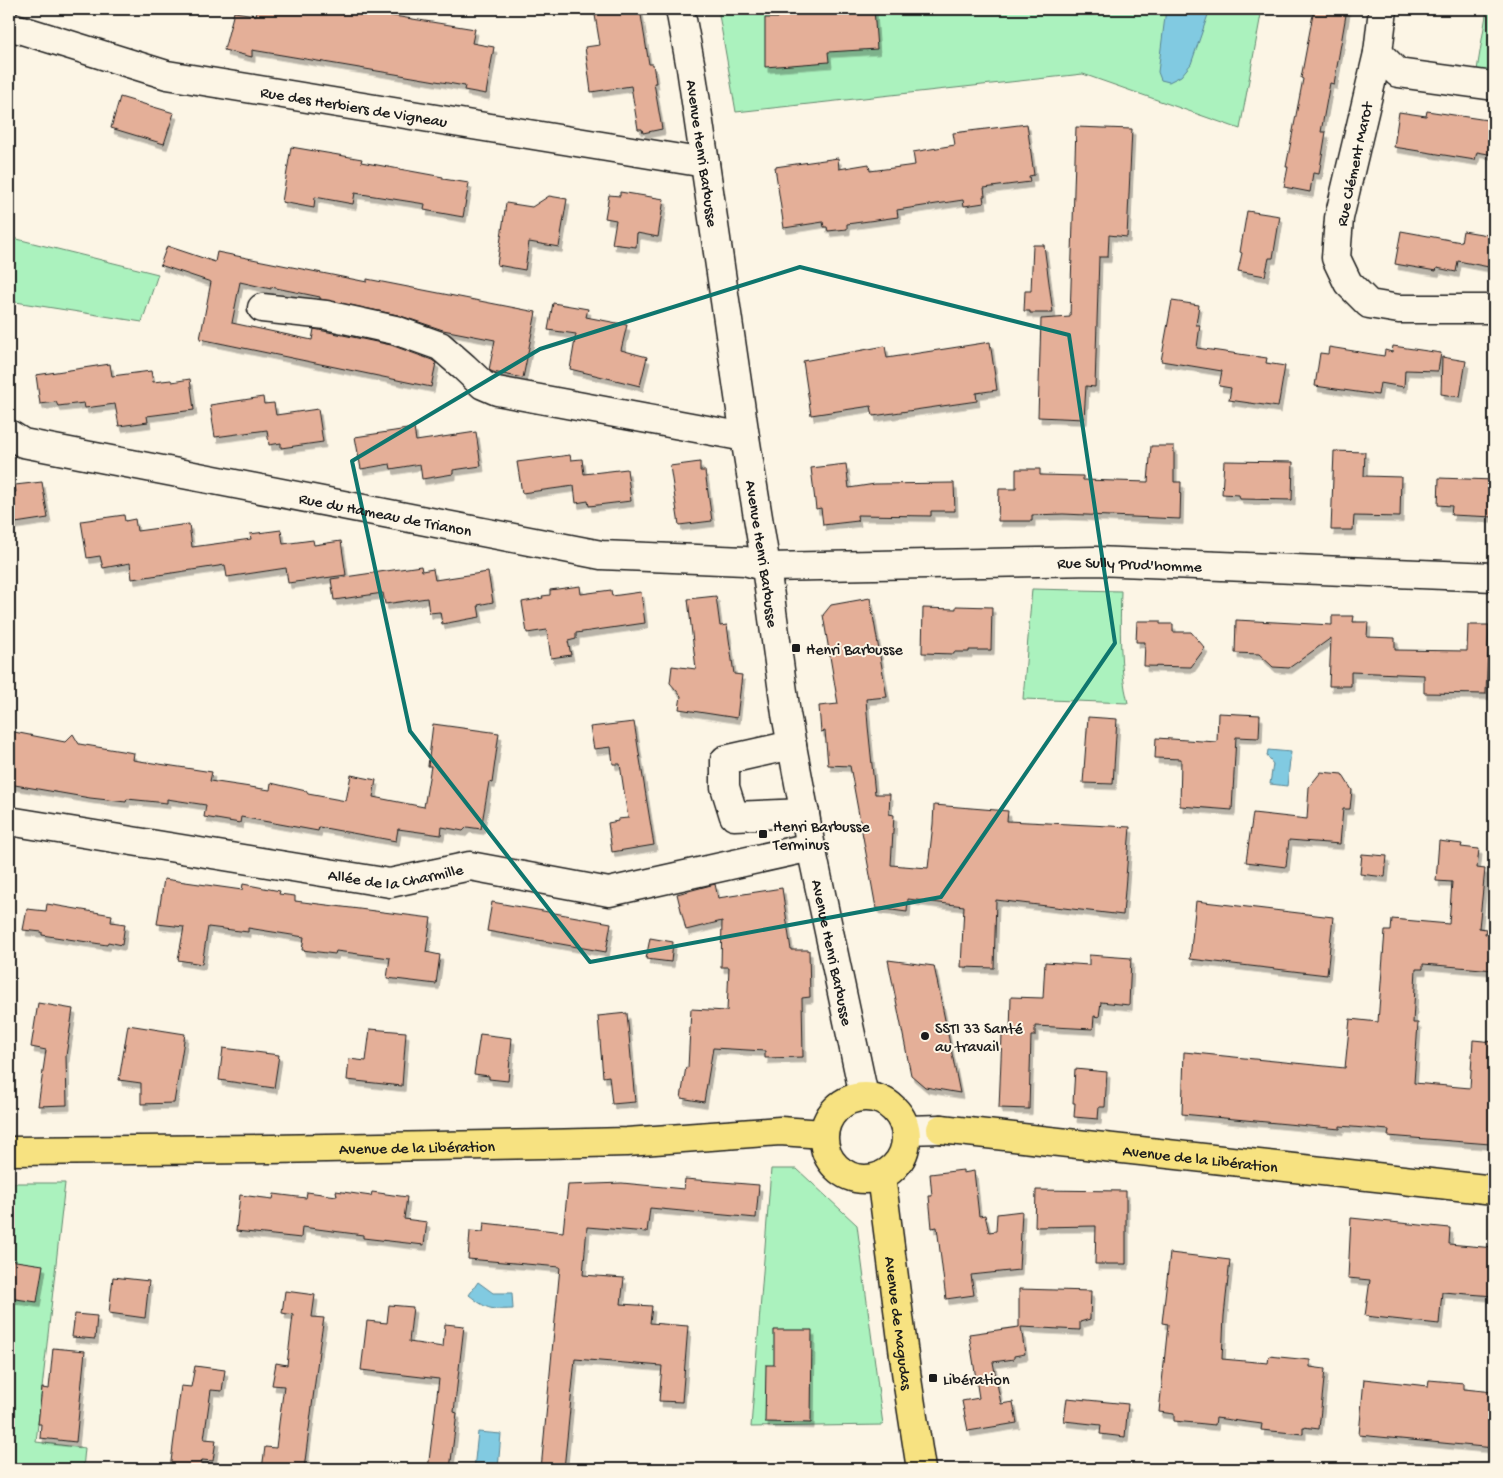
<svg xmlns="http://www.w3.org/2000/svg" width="1503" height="1478" font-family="'Gochi Hand',sans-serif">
	<defs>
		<filter id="shadow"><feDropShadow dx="3" dy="5.5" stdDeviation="0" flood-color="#0004"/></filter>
	</defs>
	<rect width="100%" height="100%" fill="#fcf5e5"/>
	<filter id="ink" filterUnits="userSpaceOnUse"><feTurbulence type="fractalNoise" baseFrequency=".02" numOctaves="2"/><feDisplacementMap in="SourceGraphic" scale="10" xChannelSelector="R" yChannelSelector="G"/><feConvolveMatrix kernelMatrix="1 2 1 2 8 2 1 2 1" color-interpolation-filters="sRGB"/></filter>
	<g filter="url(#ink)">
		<path fill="#abf2be" stroke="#64876d" d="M718,9H1262L1240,129L1083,74L736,112Z
			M1487,9H1494V73L1477,70Z
			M9,237L158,274L142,322L9,301Z
			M1032,589L1121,591C1120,628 1119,666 1128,703L1023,699Z
			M771,1169H797L857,1225L883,1425L751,1427Z
			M9,1183H65L36,1442L85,1448L83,1469H9Z"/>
		<path fill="#81cae1" stroke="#598492" d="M1166,9H1210L1191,64L1181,76L1169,82L1161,80L1158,72Z
			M1268,750L1291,752L1287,786L1270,784L1273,764L1267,756Z
			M478,1282L493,1293H512L513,1309C489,1310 487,1309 469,1295Z
			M478,1432L501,1434L498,1469H474Z"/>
		<path fill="#e4af98" stroke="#1c1c1c" filter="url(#shadow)" d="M257,9H350L475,29L472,43L494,47L486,94L464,90L465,86L395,74L252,50V57L224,50L234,12L256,15Z
			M594,9H640L649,64H653L656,83H654L662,129L643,133L642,129H638L631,86L591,92L585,47L600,45Z
			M828,9H874L877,49L828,52L829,62L765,67V18H778V13L828,10Z
			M1314,9H1347L1334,84L1330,83L1321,132H1326L1319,174L1313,173L1310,192L1284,187L1288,167H1286L1303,79L1301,78Z
			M120,97L174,113L164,144L111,128Z
			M1427,111L1494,121V155L1477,152L1475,160L1394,147L1399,112L1426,116Z
			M1027,124L1034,175L1029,176L1030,182L984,188L985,196H983L984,203L964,206L963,200L897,210L898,217L847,224V229L828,231L827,227H824L823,222L784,228L775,167L838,158L839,169L869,164L870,171L915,165L913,152L955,145L953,133Z
			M1076,127L1132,129L1127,237L1109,235L1108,257H1099L1095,387L1086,386L1084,419L1038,417L1041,319L1070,317Z
			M291,147L362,159L361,162L443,177V179L469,183L463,217L424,210L425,204L355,193L353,204L315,197L314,208L282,202Z
			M620,192L664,199L658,237L637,233L636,247L612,244L616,220L605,218L609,195L620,196Z
			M549,196L567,199L559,247L529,242L525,270L497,265L506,203L532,207Z
			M1247,211L1280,216L1273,258H1269L1265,276L1238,271L1242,253L1240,252Z
			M1401,231L1461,242L1463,231L1494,236V268L1458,261L1456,272L1437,268L1436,271L1395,264Z
			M1033,245H1044L1053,313H1030V311H1024L1025,291H1031Z
			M167,246L215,262L217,252L367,282V279L536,312L523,378L493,372L489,370L495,340L443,330L398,315L320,299V297L271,287V289L240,282L232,323L312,340L314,329L391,345L432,360L436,363L431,387L200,339L211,282L160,265Z
			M1172,301L1199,305L1196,325H1200L1197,348L1267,358L1266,363L1285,366L1278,407L1229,400L1231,388L1219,386L1222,371L1161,361Z
			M553,303L588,309L586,317L627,325L621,350L647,357L640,386L570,369L576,334L548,330Z
			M990,342L997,390L976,393L977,401L873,416L871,406L811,415L803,361L885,346L887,358Z
			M1393,346L1441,353L1438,371L1405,370L1404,387L1380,383L1378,395L1315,386L1320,353L1328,354L1329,347L1384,356L1385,350L1392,352Z
			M1442,357L1466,361L1460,397L1441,394Z
			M110,364L112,376L151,371L153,382L171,380L172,382L190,379L194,410L147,416L148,422L119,426L115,404L85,408L84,403L58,406L56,402L40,404L36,375Z
			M263,397L264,404L274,403L276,415L318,409L323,442L281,448V443L269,445L267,430L215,437L210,405Z
			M414,428L416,441L476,432L481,466L453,470V474L422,479L420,464L391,469L390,464L361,469L355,437Z
			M1151,446H1174V482H1181L1180,519L1063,514L1032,515V521H998L999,489H1016V469H1040V475L1083,476V480L1148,482Z
			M1334,451L1365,452L1364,476L1401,477L1400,517L1354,516L1353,530H1331Z
			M570,455L571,460L582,459L584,474L627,469L631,501L589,506L588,501L576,503L574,486L522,493L517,462Z
			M1224,461L1293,462L1292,500L1240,499L1239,495L1222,494Z
			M700,462V471H705L712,521L679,525L670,466Z
			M846,464L849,488L875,484L954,483L955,511H931V516L857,515L858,521L823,525L821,508L816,509L811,468Z
			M1439,478L1494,480V517L1451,515L1452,506L1438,505Z
			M42,482L48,518L9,524V494L16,492L15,485Z
			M124,515L125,521L135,519L137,531L189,524L192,547L251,539L250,534L281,530L283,544L313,540L314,545L341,541L346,575L288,583L286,568L227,577L225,565L132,579L130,563L103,568L100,556L87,558L81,521Z
			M421,566L422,571L433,569L435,580L488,572L493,602L478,605L480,617L442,624L440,612L429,613L427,598L385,604L383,593L334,600L331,579Z
			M580,586L581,594L611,590L612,596L641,592L645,623L576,633V639L568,641L571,655L551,658L547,630L527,633L522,602L543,598L542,596L550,595V590Z
			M716,596L720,626L727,625L734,674L742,675L737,718L679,709L681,696L670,683L672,666L696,669L688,599Z
			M870,598L887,697L866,699L868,726L875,794H890L889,814L894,815L891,865L928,868L933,824L934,805L1008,811L1007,821L1130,827L1123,915L996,900L994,968L961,967L964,906L908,899L907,912L876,908L850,766L828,765L825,731L821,732L819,706L838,704L823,615L831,605Z
			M956,606L992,607L991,650H969V652H954V654L922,653L923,608L956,609Z
			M1332,616H1354L1353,622H1368L1367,637L1395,638V650L1467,651L1468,625H1489L1486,694L1424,693V675L1351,672V686H1329L1331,638L1289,668L1273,667L1259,654L1235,653L1236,620L1332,625Z
			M1137,621H1160V624H1173V632H1191L1205,648L1191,667L1144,666L1145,642H1136Z
			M1218,713L1260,715L1259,738L1236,737L1232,810L1180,806L1181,759L1155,758L1156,738L1217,742Z
			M1088,717L1117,719L1113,784L1083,783Z
			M634,722L654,845L612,852L608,823L618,821V819L628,818L620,764H613L611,747L594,749L590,727Z
			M433,724L499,733L492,783L489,782L481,829L467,827L463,831L442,827L441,835L398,829L396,841L319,827L318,831L241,817L240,823L204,817L206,805L167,799V803L127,799L126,802L90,798L9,784V731L65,742L73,734L79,744L134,753L133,760L212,772L210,781L270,790L271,783L306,791L308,794L346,801L351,775L376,780L373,797L424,807L431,766H428Z
			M1321,772L1342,774L1352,790L1350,809H1343L1340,844L1289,840L1286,867L1246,862L1253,813L1307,819L1309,787Z
			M1439,841L1462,844L1461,847L1479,849L1477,868L1485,869L1479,928L1486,929L1485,934H1494V970L1423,964V969H1416L1413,1023H1418L1414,1083L1470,1088L1473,1040L1494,1042V1138H1490V1144L1388,1136L1389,1130L1340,1126V1129L1182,1114L1184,1052L1345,1068L1350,1019L1378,1022L1385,931H1391L1392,919L1449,924L1452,882L1436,881Z
			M1362,854L1387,856L1385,877L1360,874Z
			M164,879L242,890L243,884L280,891L279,894L295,896V901L431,918L426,952L440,955L436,984L387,978L390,958L336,951L335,954L302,950L304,937L248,928V932L208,927L202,964L178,960L184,927L157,924Z
			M715,884L718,898L782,888L791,950H809L810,997L802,998L803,1057L765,1058V1051L713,1048L704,1102L681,1098L686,1067L688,1068L691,1009L727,1011L729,967H721L722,921L686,930L677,894Z
			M1196,901L1333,917L1327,975L1190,959Z
			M492,902L611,923L606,952L487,931Z
			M47,904L112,915L111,922L125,924L122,945L108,942L107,945L42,935V932L23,930L27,909L46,911Z
			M650,938L673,942L671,962L646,959Z
			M1089,955L1131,958L1129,1005L1101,1002L1099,1017L1094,1016L1093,1029L1035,1026V1036H1031L1029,1109L999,1108L1002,1035H1010L1011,997L1043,998L1045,962L1089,965Z
			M888,960L934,966L960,1093L925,1087L911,1075Z
			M38,1003L73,1009L66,1056L67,1105L38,1106L46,1050L31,1047Z
			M627,1013L635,1102L612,1104L609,1076L603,1077L598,1016Z
			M128,1025L185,1034L174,1103L141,1104V1083L119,1080Z
			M370,1029L406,1032L402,1086L347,1080L349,1059L366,1061Z
			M480,1034L512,1038L508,1081L489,1079V1076L474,1074Z
			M223,1048L279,1055L274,1088L219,1080Z
			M1075,1069L1107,1072L1105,1107H1099L1098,1119L1074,1117L1075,1103H1073Z
			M963,1170V1173L974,1171L979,1216L985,1215L989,1232L996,1231L997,1214L1022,1211L1019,1270L971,1275L974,1295L946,1299L937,1227L932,1228L929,1196H932L930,1174Z
			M685,1179L759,1185L756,1218L650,1208L647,1232L587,1227L583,1275L624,1278L621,1304L652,1306L650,1323L688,1326L682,1402L659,1401L662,1366L575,1359L564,1469H541L560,1267L468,1259L470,1231L483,1232L484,1223L563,1232L568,1185L622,1183L684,1189Z
			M1036,1190L1126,1191V1264H1095L1096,1226L1035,1227Z
			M336,1191L371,1196L372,1192L407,1197L404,1219L427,1222L424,1245L363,1238V1235L302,1227L301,1238L236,1231L240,1195L273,1199L274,1194L306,1198L307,1192L337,1196Z
			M1351,1218L1450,1228L1449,1244L1494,1248V1296L1442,1292L1439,1324L1365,1316L1370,1280L1348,1278Z
			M1170,1253L1230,1260L1224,1316L1222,1359L1268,1363L1269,1356L1310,1360V1367L1325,1369L1319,1429L1303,1427V1434L1261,1430L1262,1424L1216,1418L1215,1425L1195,1423L1174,1421V1414L1159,1412L1168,1324L1162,1323Z
			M9,1260L43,1265L37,1302L9,1298Z
			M113,1277L149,1281L145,1318L109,1313Z
			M1019,1289L1091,1291L1090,1319L1080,1322V1330L1021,1327L1025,1354L1014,1356V1359L993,1362L1001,1404L1013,1402L1017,1423L968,1431L962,1401L979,1398L969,1334L1019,1327Z
			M285,1291L315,1295L312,1317L324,1318L320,1343L304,1469H262L265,1447L276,1448L279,1423L284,1386L272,1385L276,1363L287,1365L293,1315L282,1313Z
			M389,1305L413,1307L409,1342L443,1347L445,1324L464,1326L454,1412L457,1413L450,1469H428L439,1379L361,1370L367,1321L387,1323Z
			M75,1314L97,1316L95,1339L72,1337Z
			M774,1330H812L811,1423L765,1422L766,1365H774Z
			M53,1348L85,1351L76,1442L40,1438L41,1424H38L42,1388L49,1389Z
			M195,1366L225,1370L222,1391L211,1390L204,1439L216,1440L213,1461L202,1460L200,1469H170L181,1386L191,1387Z
			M1364,1379L1428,1386L1429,1380L1464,1383V1389L1494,1392V1448L1359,1435Z
			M1067,1398L1128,1404L1125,1437L1100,1434L1101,1425L1064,1421Z"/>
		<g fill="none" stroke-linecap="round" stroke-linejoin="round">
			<defs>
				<g id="minor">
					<path id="s1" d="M680,9L691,68L745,437L766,567L786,714L811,847L864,1096"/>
					<path d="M1383,9L1378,53L1339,218L1336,258L1348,283L1369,304L1399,309H1494"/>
					<path id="s2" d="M9,26L167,75L705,163"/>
					<path d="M1378,53L1398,73L1494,86"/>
					<path d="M262,308L326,315L395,330L440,346L464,367L483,385L497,391L745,437"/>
					<path id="s3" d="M9,434L23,443L601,555L745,561L766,567L1095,561L1494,577"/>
					<path d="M792,745L725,760V787L734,816L805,813"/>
					<path id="s4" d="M9,821L390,883L470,866L609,892L811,847"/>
					<path d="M906,1130L941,1129"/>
				</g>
				<g id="major">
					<circle cx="865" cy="1138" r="41"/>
					<path id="s5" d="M941,1129L1494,1190"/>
					<path id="s6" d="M9,1151L272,1149L544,1144L627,1142L780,1131L824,1134"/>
					<path id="s7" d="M881,1176L907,1379L921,1469"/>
				</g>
			</defs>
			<use href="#minor" stroke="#1c1c1c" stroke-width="31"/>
			<use href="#major" stroke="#1c1c1c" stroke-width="31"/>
			<use href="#minor" stroke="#fcf5e5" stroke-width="28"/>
			<use href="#major" stroke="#f7e281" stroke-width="28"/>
		</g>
	</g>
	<path fill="none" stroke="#0f766e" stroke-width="4" stroke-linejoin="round" d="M800,267L1069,335L1115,643L941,897L590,962L410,731L352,461L540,349Z"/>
	<g fill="#1c1c1c" stroke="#fcf5e5" stroke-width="2">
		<rect x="791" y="643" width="10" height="10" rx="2.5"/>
		<rect x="758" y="829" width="10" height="10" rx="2.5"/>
		<circle cx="925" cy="1036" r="5"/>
		<rect x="928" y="1373" width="10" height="10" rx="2.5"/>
	</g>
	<g text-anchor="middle" stroke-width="4" stroke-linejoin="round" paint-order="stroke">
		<g font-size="16" fill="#1c1c1c" stroke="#fcf5e5">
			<text dy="6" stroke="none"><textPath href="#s2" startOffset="355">Rue des Herbiers de Vigneau</textPath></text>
			<text dy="6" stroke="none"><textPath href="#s1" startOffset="146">Avenue Henri Barbusse</textPath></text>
			<text transform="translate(1353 164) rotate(-78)" y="6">Rue Clément Marot</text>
			<text dy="6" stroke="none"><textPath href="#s3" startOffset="386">Rue du Hameau de Trianon</textPath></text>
			<text dy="6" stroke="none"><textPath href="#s1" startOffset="551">Avenue Henri Barbusse</textPath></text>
			<text dy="6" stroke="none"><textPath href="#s3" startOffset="1135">Rue Sully Prud'homme</textPath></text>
			<text dy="6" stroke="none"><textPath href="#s4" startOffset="392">Allée de la Charmille</textPath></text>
			<text dy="6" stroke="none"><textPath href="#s1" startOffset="956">Avenue Henri Barbusse</textPath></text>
			<text dy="6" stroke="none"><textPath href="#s6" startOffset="408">Avenue de la Libération</textPath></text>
			<text dy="6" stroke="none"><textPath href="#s5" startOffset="261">Avenue de la Libération</textPath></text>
			<text dy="6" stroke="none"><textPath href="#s7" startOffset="148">Avenue de Magudas</textPath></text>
		</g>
		<g font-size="16" fill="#1c1c1c" stroke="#fcf5e5" text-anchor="start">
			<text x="806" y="654">Henri Barbusse</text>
			<text x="773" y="831">Henri Barbusse<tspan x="773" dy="18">Terminus</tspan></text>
			<text x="935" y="1033">SSTI 33 Santé<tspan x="935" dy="18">au travail</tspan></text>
			<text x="943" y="1384">Libération</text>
		</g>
	</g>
	<rect width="1503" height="1478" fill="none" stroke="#fcf5e5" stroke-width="30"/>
	<rect x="15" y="15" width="1473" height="1448" fill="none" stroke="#1c1c1c" stroke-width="2" filter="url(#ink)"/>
</svg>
